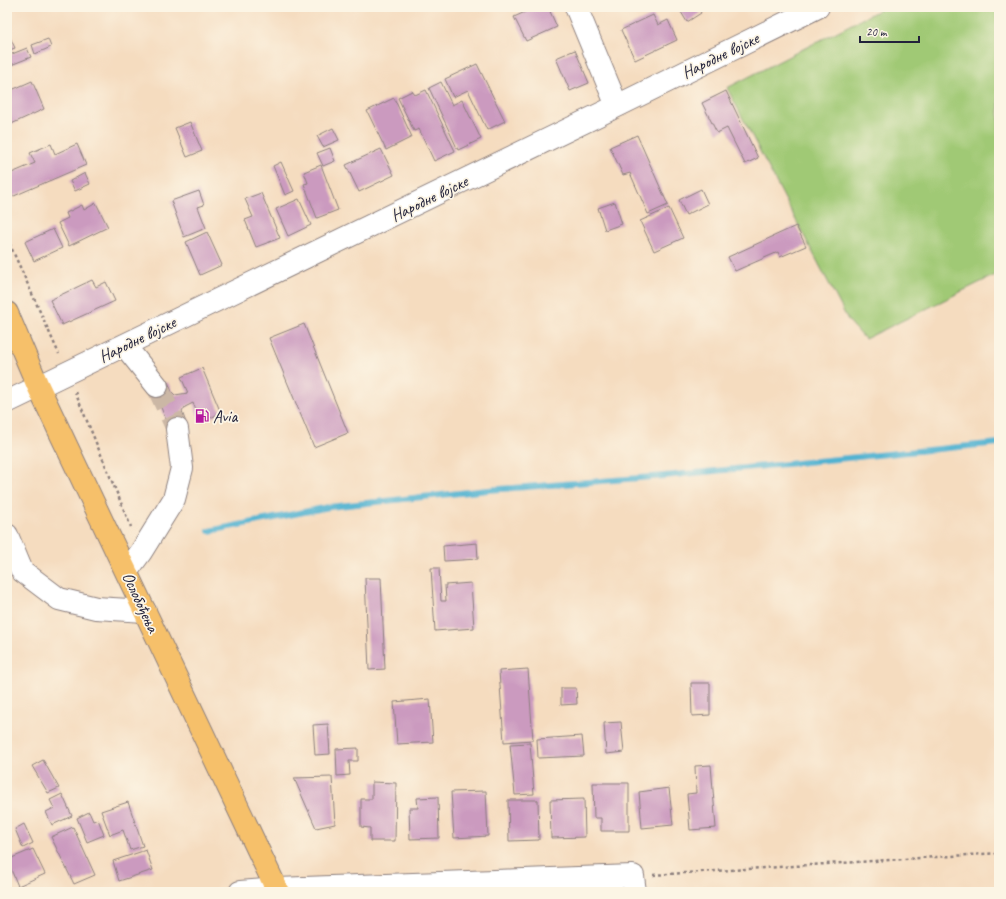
<svg xmlns="http://www.w3.org/2000/svg" width="1006" height="899" font-family="Caveat,sans-serif">
	<rect width="100%" height="100%" fill="#fcf5e5"/>
	<filter id="ink" filterUnits="userSpaceOnUse"><feTurbulence type="fractalNoise" baseFrequency=".025" numOctaves="2"/><feDisplacementMap in="SourceGraphic" scale="8" xChannelSelector="R" yChannelSelector="G"/><feConvolveMatrix kernelMatrix="1 2 1 2 8 2 1 2 1" color-interpolation-filters="sRGB"/></filter>
	<filter id="wash" filterUnits="userSpaceOnUse"><feTurbulence type="fractalNoise" baseFrequency=".012" numOctaves="4" result="noise"/><feDisplacementMap in="SourceGraphic" scale="16" xChannelSelector="R" yChannelSelector="G"/><feGaussianBlur stdDeviation="0.9" result="paint"/><feColorMatrix in="noise" values="0 0 0 0 0 0 0 0 0 0 0 0 0 0 0 0 0 1.4 0 .05"/><feComposite in="paint" operator="in"/></filter>
	<g filter="url(#wash)">
		<rect width="100%" height="100%" fill="#f5dcbf"/>
		<path fill="#a0c975" stroke="#617658" d="M885,7H999V273L865,339L848,320L727,88Z"/>
		<g fill="none" stroke-linecap="round" stroke-linejoin="round">
			<path stroke="#52b3d1" stroke-width="6" d="M209,531L329,507L488,490L664,476L999,443"/>
		</g>
		<g id="blocks">
			<path fill="#cb9abf" d="M536,7H548L557,27L526,41L514,17Z
				M678,7H698L701,13L687,22Z
				M653,15L658,25L668,20L677,40L635,60L621,30Z
				M7,31L15,48L7,51Z
				M48,39L51,47L35,54L32,45Z
				M27,48L31,57L11,65L7,56Z
				M575,50L589,83L570,91L556,58Z
				M477,64L505,121L487,130L468,90L453,97L445,79Z
				M32,81L44,109L7,126V92Z
				M441,82L452,105L462,100L481,139L458,150L429,88Z
				M426,90L455,151L434,161L419,129L414,131L398,98L412,91L415,95Z
				M726,91L758,158L745,164L727,128L717,133L702,103Z
				M394,98L412,137L386,150L367,111Z
				M190,122L202,151L187,157L175,128Z
				M333,128L339,140L323,147L317,136Z
				M637,135L668,205L648,214L630,173L623,175L610,147Z
				M51,144L55,154L77,144L86,165L7,199V175L35,163L30,153Z
				M330,148L335,161L323,166L317,153Z
				M381,149L394,175L359,192L346,165Z
				M281,162L294,191L285,195L273,166Z
				M321,165L338,210L317,218L304,184L308,183L304,172Z
				M85,173L90,184L75,191L70,181Z
				M701,189L708,204L686,215L679,200Z
				M199,191L204,205L198,207L206,228L184,237L171,201Z
				M261,193L280,238L256,247L245,220L253,217L245,199Z
				M299,199L311,225L288,236L276,209Z
				M615,202L622,224L605,230L598,208Z
				M96,203L108,227L69,246L58,223L68,218L66,213L82,205L84,210Z
				M669,208L683,238L654,251L640,221Z
				M796,226L806,246L780,257L778,252L735,271L728,257Z
				M53,229L62,248L34,261L25,242Z
				M207,232L222,265L200,275L186,242Z
				M92,280L96,287L106,282L115,301L62,325L50,300Z
				M304,324L348,433L314,447L269,338Z
				M202,368L221,413L201,422L193,403L185,407L182,412L187,425L171,432L153,388L168,382L172,392L175,395L188,393L181,377Z
				M477,543L478,559L444,561L443,546Z
				M431,568H439L441,601H446L445,585L471,583L474,628L435,631Z
				M365,578H381L385,669L369,670Z
				M528,669L533,740L504,742L499,671Z
				M691,683H710V715L692,716Z
				M561,688H576L577,704L561,705Z
				M430,699L433,742L397,744L394,702Z
				M621,722L624,752L606,754L604,723Z
				M328,724L330,754L315,755L313,725Z
				M582,736L584,756L538,758L537,739Z
				M530,743L534,794L515,795L510,744Z
				M358,748V761H349L350,775L337,776L336,749Z
				M43,760L59,788L48,793L32,766Z
				M711,765L716,828L690,830L687,794L696,793L695,766Z
				M332,777L335,824L316,828L294,778Z
				M372,782L396,783L395,841H370V828L361,827V799H372Z
				M593,783H629V831H601V818H594Z
				M669,788L673,825L642,828L639,792Z
				M486,791L488,836L454,838L451,792Z
				M62,794L72,816L52,825L46,812L54,808L50,800Z
				M438,797L439,838L410,839L409,808H418L417,798Z
				M584,799L585,837L551,838L550,800Z
				M508,800H538L539,840L509,841Z
				M128,802L143,846L130,850L123,830L110,835L101,811Z
				M89,812L93,821L98,819L104,835L87,842L77,818Z
				M24,824L33,843L23,848L15,829Z
				M73,827L95,875L74,884L51,837Z
				M33,849L45,874L18,886L7,860Z
				M146,850L153,870L119,881L113,861Z"/>
		</g>
	</g>
	<g filter="url(#ink)">
		<use href="#blocks" fill-opacity="0" stroke="#8c7f7d" stroke-width="1"/>
		<g fill="none" stroke-linecap="round" stroke-linejoin="round">
			<path stroke="#cbb7a5" stroke-width="22" stroke-dasharray="22 11" stroke-linecap="butt" d="M157,386L177,429"/>
			<defs>
				<path id="minor" d="M576,7L617,106
					M125,346L157,386
					M7,402L617,106L818,7
					M7,535L22,571L59,599L96,608L145,611
					M127,571L141,552L174,499L182,468L177,429
					M240,892L277,889L633,876L635,892"/>
				<path id="major" d="M7,313L38,386L278,892"/>
			</defs>
			<use href="#minor" stroke="#8c7f7d" stroke-width="24"/>
			<use href="#major" stroke="#8c7f7d" stroke-width="24"/>
			<path stroke="#8c7f7d" stroke-width="2.5" stroke-dasharray="3 3" stroke-linecap="butt" d="M7,238L59,354
				M75,392L131,527
				M653,875L999,853"/>
			<use href="#minor" stroke="#fff" stroke-width="22"/>
			<use href="#major" stroke="#f6c06b" stroke-width="22"/>
		</g>
	</g>
	<defs>
		<symbol id="fuel-bare" viewBox="-9 -9 18 18"><path d="M-5.5-6h7V0h2V4h1.3V-2.5L3-4.5l.8-.8L6-3V5H2.5V1h-1V6h-7ZM-4.2-4.7v3.2H.2V-4.7Z" fill="#b5179e" stroke="#fcf5e5" stroke-width="2.5" paint-order="stroke"/></symbol>
	</defs>
	<g fill-rule="evenodd">
		<use href="#fuel-bare" x="192" y="406" width="20" height="20"/>
	</g>
	<g text-anchor="middle" stroke-width="3.5" stroke-linejoin="round" paint-order="stroke">
		<g font-size="17" fill="#22223b" stroke="#fcf5e5">
			<text transform="translate(720 55) rotate(-26)" y="6">Народне војске</text>
			<text transform="translate(429 198) rotate(-26)" y="6">Народне војске</text>
			<text transform="translate(137 339) rotate(-26)" y="6">Народне војске</text>
			<text transform="translate(141 602) rotate(65)" y="6">Ослобођења</text>
		</g>
		<g font-size="17" fill="#22223b" stroke="#fcf5e5" text-anchor="start">
			<text x="213" y="422">Avia</text>
		</g>
	</g>
	<rect width="1006" height="899" fill="none" stroke="#fcf5e5" stroke-width="24"/>
	<path d="M860 36v6h59v-6" fill="none" stroke="#22223b" stroke-width="2"/>
	<text x="866" y="36" font-size="12" fill="#22223b" stroke="#fcf5e5" stroke-width="3" paint-order="stroke">20 m</text>
</svg>
